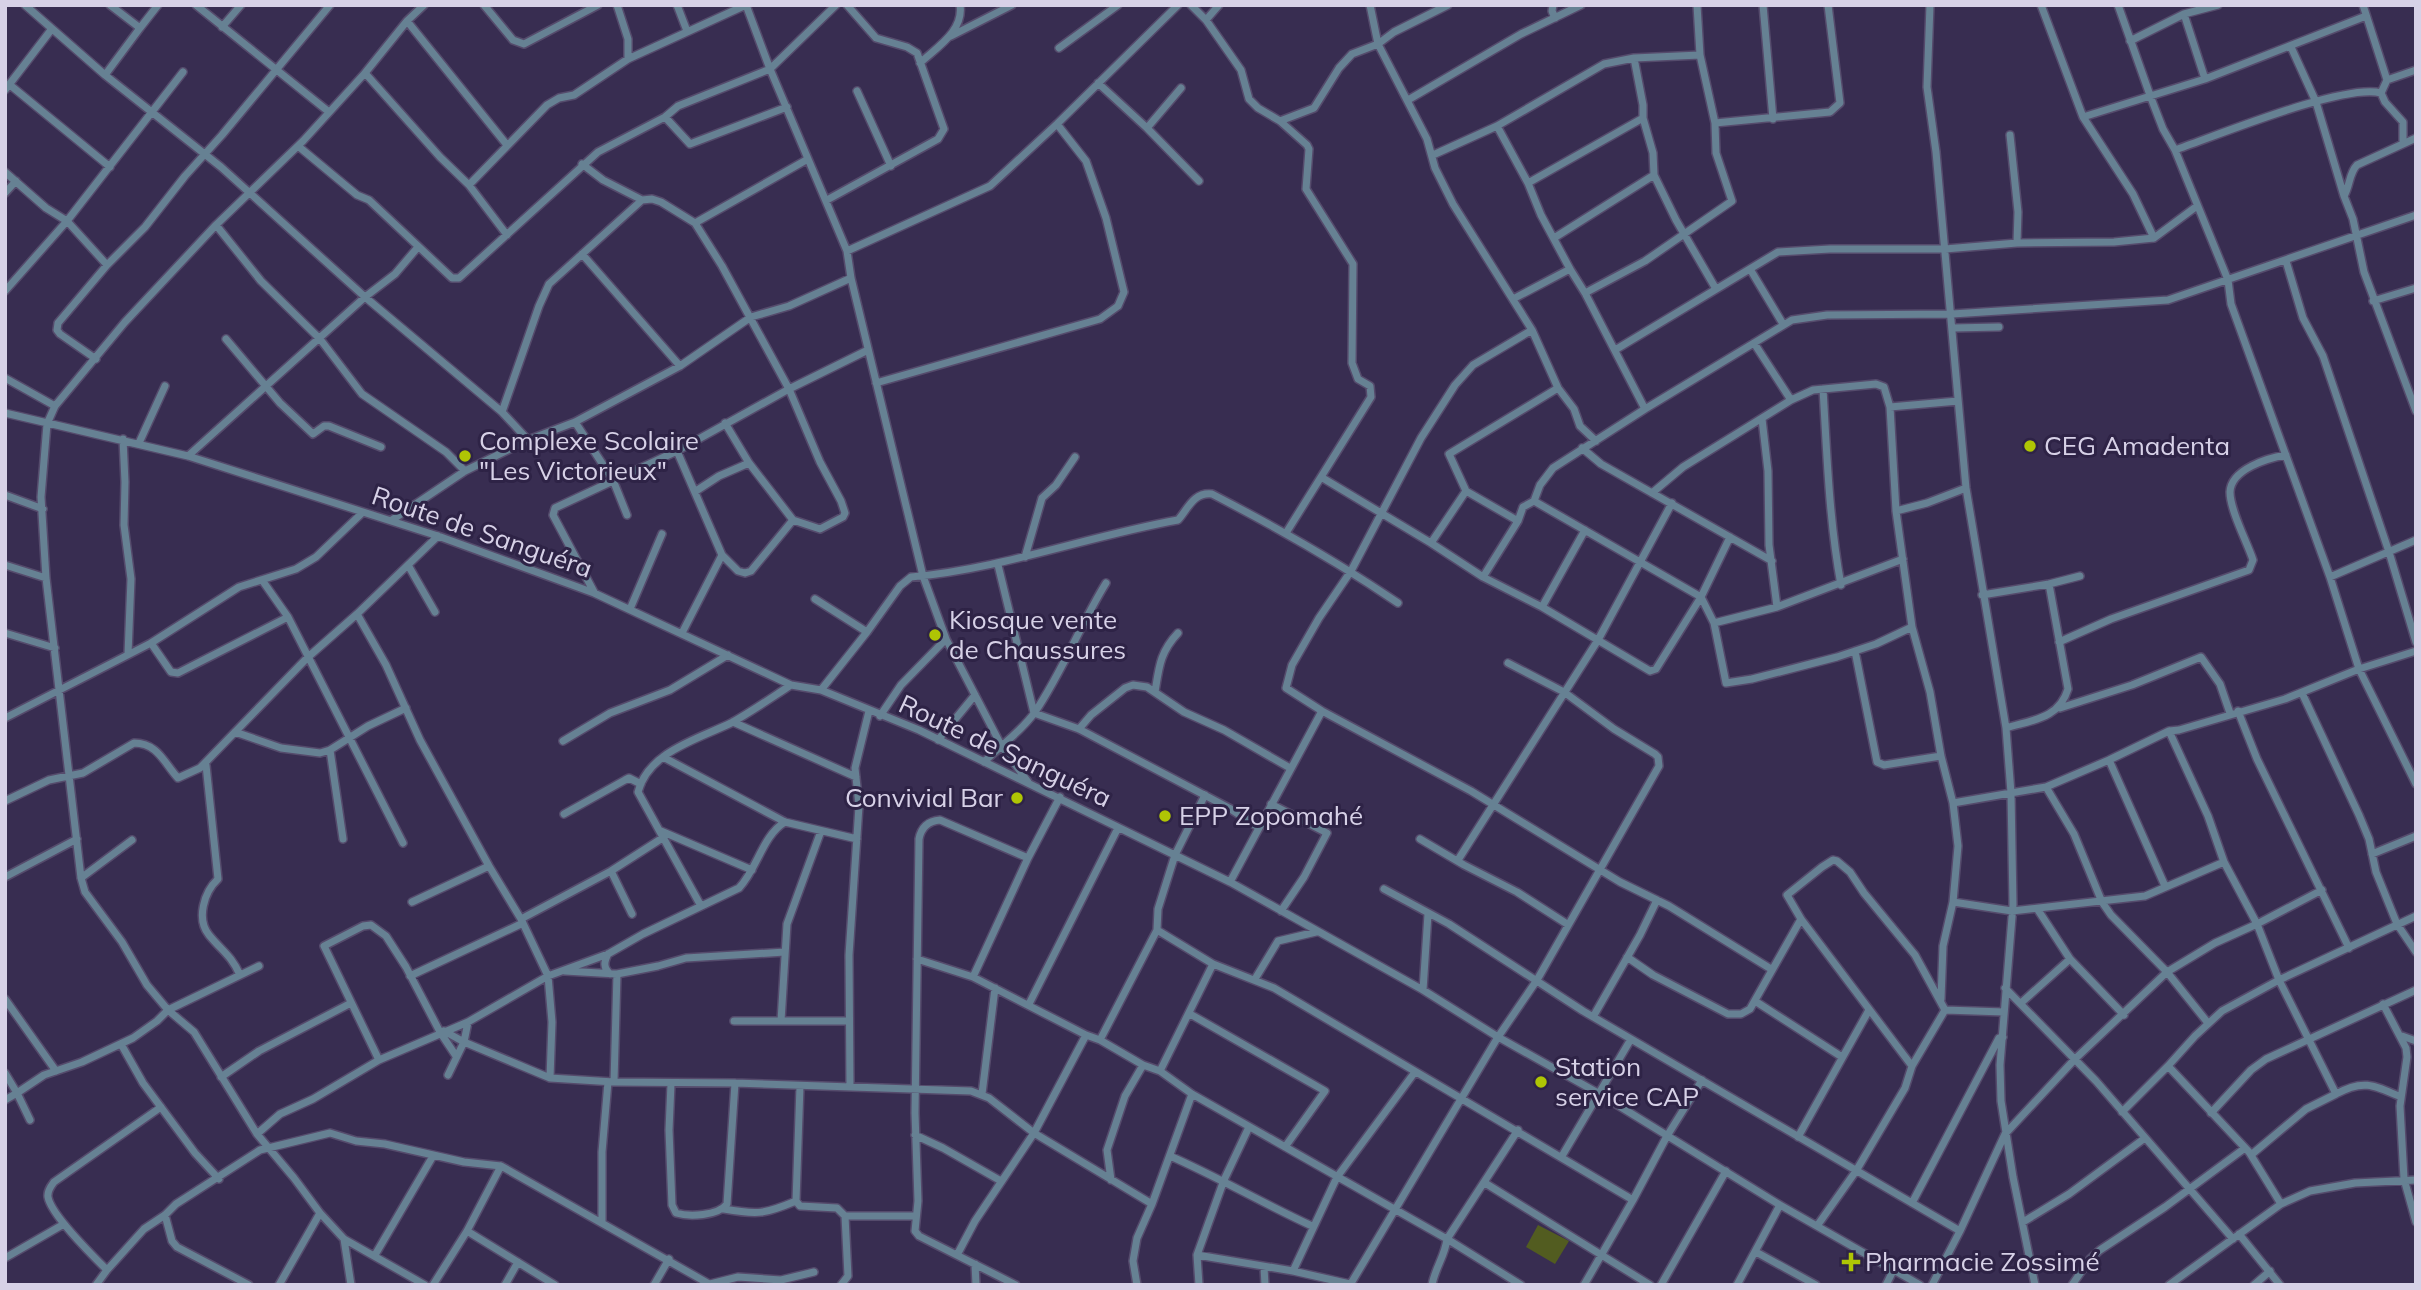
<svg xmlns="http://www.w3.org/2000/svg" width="2421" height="1290" font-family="Mulish,sans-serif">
	<rect width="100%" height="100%" fill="#382d51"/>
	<path fill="#525c20" d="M1538,1225L1569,1241L1555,1264L1526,1247Z"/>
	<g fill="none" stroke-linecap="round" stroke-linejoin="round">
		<defs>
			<path id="minor" d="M25,5L105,75L221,167L365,297L502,412
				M196,5L329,112
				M484,5L513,40L524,44L598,5
				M617,5L628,39V59
				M677,5L687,31
				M746,5L770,69L847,251L851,278L923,576L946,639L1001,745L1028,782
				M1191,5L1206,20L1241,70L1249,99L1258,108L1280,121L1307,145L1309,149L1306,189L1353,264L1352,363L1358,379L1370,386L1371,397L1286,533
				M1370,5L1378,44L1427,139L1435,168L1453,204L1532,330L1558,388L1574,409L1580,426L1596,441
				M1553,5L1552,11L1555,18
				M1763,5L1773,119
				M1930,5L1927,87L1936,152L1966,488L2006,728L2011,793L2013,905L2000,1065L2001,1101L2013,1177L2035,1285
				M2041,5L2083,117L2133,194L2154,238
				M2118,5L2151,98L2163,129L2175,150L2228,280L2231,304L2330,577L2359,669L2416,784
				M2363,5L2387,80
				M2184,14L2205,79
				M1206,20L1219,5
				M407,21L507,145
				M222,27L241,5
				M140,28L158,5
				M951,36L1012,5
				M2130,41L2184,14L2218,5
				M2291,47L2316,102L2344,196
				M1059,48L1118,5
				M1634,58L1643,105V118L1653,153L1654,175L1676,220L1716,289
				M920,63C937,47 964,31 960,5
				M365,73L440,157L469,185L507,235
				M105,75L140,28L110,5
				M1098,83L1147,128
				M10,85L110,167
				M1181,88L1147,128L1199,181
				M5,90L51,30
				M857,91L891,166
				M1408,100L1521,34L1581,5
				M665,117L690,144L787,107
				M2083,117L2205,79L2366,16
				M1280,121L1314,108L1339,68L1352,54L1378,44L1394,32L1448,5
				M1715,123L1830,112L1840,103L1828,5
				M1497,126L1528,183L1541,215L1570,269L1585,293L1645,409
				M2010,135L2018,212L2017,243
				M2416,138L2357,165C2349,173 2350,186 2344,196L2353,219L2364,272L2416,411
				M2403,142V122L2385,102L2381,93L2387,80L2416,70
				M298,146L357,195L369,200L452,278H459L598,152L665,117L678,106L770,69L836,5
				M2175,150C2216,136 2344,83 2381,93
				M1433,155L1497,126L1604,64L1634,58L1700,55
				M582,164L603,180L642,200
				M5,172L46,208L67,221L107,265
				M1528,183L1643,118
				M469,185L547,105L559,98L574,95L628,59L746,5
				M5,193L16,181
				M827,200L938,139L944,129L917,53L907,47L876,38L847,5
				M695,223L808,159
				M216,225L261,281L320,339L362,394L446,452L465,471
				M1554,238L1654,175
				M847,251L990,186L1057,124L1178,5
				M582,254L680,366
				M2286,261L2303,318L2323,356L2389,552L2416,642
				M1750,269L1783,324
				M5,291L67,221L183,72
				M1585,293L1645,261L1732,201L1716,153L1715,123L1700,55L1697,5
				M1513,299L1570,269
				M2373,301L2416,288
				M1953,328L1999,327
				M1532,330L1473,365L1455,385L1421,438L1351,571L1319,618L1292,665L1286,688L1322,711L1471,791L1620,882L1669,906L1771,969
				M226,339L280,403L313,434L324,426H329L381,447
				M1754,343L1791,400
				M1615,350L1778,252L1830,249H1945L2017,243L2114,242L2154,238L2197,206
				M96,359L60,334L57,330L58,323L107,265L145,227L185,176L222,135L330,5
				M5,378L55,406
				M876,383L1100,319L1118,306L1124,292L1106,218L1086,161L1057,124
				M1823,389C1827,455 1829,520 1841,585
				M1890,407L1896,511L1912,627L1930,692L1941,756L1953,803L1958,846L1953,902L1943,946L1941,999
				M5,413L188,456L438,536L594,593L791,685L821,690L919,730L1230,882L1423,990L1498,1037L1598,1093L1780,1205L1920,1285
				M1762,419L1768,471L1769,545L1777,607
				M575,422L613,480L627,515
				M725,423L749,463L793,520
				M123,439L125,482L124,525L131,579L128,654
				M528,440L502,412L539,306L549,284L642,200L652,199L661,202L695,223L722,266L789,389L820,462L841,501L845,513L843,517L820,529L793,520L751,571L745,573L738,571L722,555L677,451
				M139,443L165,386
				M1582,448L1601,464L1772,561
				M188,456L365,297L395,274L418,247
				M1321,477L1431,543L1483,577L1542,607L1650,671L1656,669L1701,597L1730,537
				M696,491L719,476L749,463
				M1652,493L1683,467L1791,400L1813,390L1876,384L1884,387L1890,407L1958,401
				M5,495L43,509
				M1534,501L1701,597L1714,623L1726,683L1752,679L1837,657L1876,644L1912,627
				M1896,511L1927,503L1966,488
				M392,520L465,471L528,440L575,422L680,366L751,317L789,306L851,278
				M1518,521L1466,491L1449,454L1558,388
				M1431,543L1466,491
				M1025,557L1042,498L1056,485L1075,457
				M5,565L46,578
				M408,565L435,612
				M998,565L1034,713L1079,729L1229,808L1258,827
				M1483,577L1518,521L1523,507L1534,501L1540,485L1553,468L1645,409L1792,320L1827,315L1952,314L2168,300L2416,215
				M2330,577L2416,540
				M262,580L288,617L403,843
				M594,592L553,515L555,508L677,451L789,389L868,350
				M1982,595L2049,584L2080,576
				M815,599L867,632
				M1542,607L1585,530
				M630,609L662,534
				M357,614L386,665L420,740L489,866L521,919L548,976L552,1022L550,1078
				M1714,623L1777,607L1903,559
				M5,633L55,648
				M682,633L722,555
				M2059,642L2111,619L2249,570L2253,560C2247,542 2230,510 2230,492C2231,469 2268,458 2286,455
				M151,643L171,672L178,673L288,617
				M1855,651L1877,762L1884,765L1941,756
				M821,690L867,632L900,586L911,577C1002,569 1088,536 1178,520C1188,509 1193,492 1212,494C1276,527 1338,562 1398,603
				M1155,692C1159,667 1160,652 1178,633
				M2302,693L2359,815L2369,839L2376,872L2397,924L2416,952
				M2060,708L2132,685L2201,657L2220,684L2230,713
				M2238,711L2257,759L2349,948
				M880,716L901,685L946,639
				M5,718L151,643L239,587L296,569L316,557L362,513
				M733,722L856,777
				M2006,728C2032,720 2059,719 2068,689L2049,584
				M1079,729L1091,715L1125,688L1133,685L1147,687L1184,712L1224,730L1290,768
				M2169,731L2208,816L2224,862L2257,924L2279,980L2336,1094L2306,1109L2251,1155
				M235,732L281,748L320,753L330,750L368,726L406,708
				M938,740L975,695
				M563,741L610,713L670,690L728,655
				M330,750L343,839
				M663,757L785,822L857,839
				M2109,760L2165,886
				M984,762C1001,745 1021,732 1035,712C1063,671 1080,625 1106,583
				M206,765L218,879C204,892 196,919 209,935C222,951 231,955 240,975
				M2046,787L2074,834L2102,902L2111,915L2167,972L2208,1023
				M5,801L49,780L83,773L134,743C158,743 164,763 178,778L200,768L307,658L357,614L438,536
				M1953,803L2046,787L2109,760L2169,731L2179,730L2285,699L2359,669L2416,651
				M1271,804L1327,833L1304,877L1281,911
				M564,814L625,780L629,778L641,784
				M661,831L752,870
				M1420,839L1464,865L1517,892L1567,924
				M2372,854L2416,836
				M1458,860L1598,640L1672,503
				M611,871L632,914
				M5,877L77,839
				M81,878L132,840
				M1230,882L1322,711
				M1384,889L1449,924L1583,1011L1960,1231
				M412,902L489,866
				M1953,902L2012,911L2145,896L2224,862
				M701,906L638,792C648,752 698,739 731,723C751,712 771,698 791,685
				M2038,910L2070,959L2124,1015
				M521,919L611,871L664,837
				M1157,930L1213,964L1274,988L1633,1200
				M608,954C604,962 603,967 610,974
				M1627,957L1653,975L1728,1014H1741L1750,1009L1801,919
				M917,959L973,977L1086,1035L1100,1040L1143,1065L1160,1071L1192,1094L1447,1239L1521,1285
				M565,971L617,974L658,966L686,958L785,952
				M410,976L523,923
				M973,977L1028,858L1060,797
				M1255,979L1278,941L1316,932
				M2005,988L2096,1081L2233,1239
				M1423,990L1428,914
				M5,999L56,1071
				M1755,1001L1842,1057
				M2021,1003L2070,959
				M1029,1004L1118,828
				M2383,1004L2406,1048L2407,1057L2400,1106L2404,1179L2416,1222
				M1945,1010L2004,1012
				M1190,1014L1325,1091L1285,1147
				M1593,1017L1640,935L1657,900
				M734,1021H848
				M781,1021L787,924L821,831
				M444,1031L464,1042L550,1078L614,1082L735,1083L971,1091L989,1098L1034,1133L1152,1204
				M2402,1036L2416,1041
				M1100,1040L1157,930L1158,909L1175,855L1205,795
				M121,1044L143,1083L195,1153L219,1179
				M379,1060L324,946L363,926L371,925L386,936L406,967L440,1032L456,1056
				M1912,1066L1801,919L1787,895L1822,867L1833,860L1837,861L1850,872L1864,893L1915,955L1945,1010
				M2168,1066L2249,1152L2281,1204
				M1160,1071L1213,964
				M5,1073L17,1093L5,1100
				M448,1075L464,1042L468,1022
				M221,1077L259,1051L351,1003
				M614,1082L617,974
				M671,1084L669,1130L672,1205L676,1213C689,1217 718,1216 727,1204L735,1083
				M800,1086L796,1201L800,1206L837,1208L845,1216L848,1276L841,1285
				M850,1086L849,955L859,806L855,768L869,711
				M982,1094L995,988
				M2336,1094C2363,1079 2374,1085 2401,1097
				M2122,1112L2168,1066L2195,1036L2222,1011L2279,980L2416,916
				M2211,1113L2251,1070L2266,1059L2416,990
				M30,1120L17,1093L44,1075L82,1062L133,1038L157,1021L168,1010L259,966
				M257,1134L280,1114L313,1099L379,1060L468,1022L548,976L608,954L643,934L739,888C758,868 762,836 785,822
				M915,1135L943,1148L1001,1181
				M1798,1137L1869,1010
				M1170,1156C1218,1177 1264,1204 1312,1226
				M1562,1156L1631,1039
				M1111,1180L1107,1150L1125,1096L1143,1065
				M1485,1183L1650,1285
				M1912,1203L1999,1038L2003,1037
				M724,1209C758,1215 765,1214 796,1201
				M165,1215L172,1241L177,1247L249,1285
				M845,1216H916
				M602,1221V1152L608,1082
				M2023,1222L2069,1194L2145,1138
				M1817,1226L1856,1171L1905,1088L1912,1066L1945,1010
				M467,1231L555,1285
				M2239,1234L2280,1285
				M344,1239L425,1285
				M1756,1252L1816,1285
				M375,1255L433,1156
				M957,1255L975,1221L1034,1133L1086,1035
				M1197,1255L1293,1271L1350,1284
				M5,1258L64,1224
				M975,1264L976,1285
				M1264,1267L1265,1285
				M107,1270C93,1256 51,1215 48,1197C47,1191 51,1186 54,1182L161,1107
				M1293,1271L1337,1177L1415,1072
				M710,1284L738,1277L781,1280L814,1272
				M96,1285L107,1270L144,1229L165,1215L176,1204L260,1150L330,1133L356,1141L385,1144L464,1162L501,1166L711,1285
				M279,1285L320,1213
				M351,1285L344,1239L320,1213L294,1178L257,1134L194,1032L168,1010L147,985L122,942L85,892L81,878L46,578L41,497L47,424L55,406L125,322L216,225L303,141L365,73L407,21L424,5
				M433,1285L467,1231L501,1166
				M505,1285L518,1262
				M654,1285L669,1259
				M1016,1285L919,1236L915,1231L918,1201L915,1113L919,839C921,828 928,821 940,820L1028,858
				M1137,1285L1133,1261L1137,1238L1152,1204L1192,1094
				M1199,1285L1197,1255L1224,1180L1249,1127
				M1350,1285L1498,1037L1537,980L1659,766L1658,757L1655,754L1614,729L1564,692L1508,663
				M1432,1285C1435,1268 1445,1256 1447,1239L1518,1130
				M1584,1285L1633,1200L1667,1136L1702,1080
				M1661,1285L1726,1171
				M1737,1285L1780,1205
				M1886,1285L1893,1271
				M1932,1285L1960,1231L2005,1134L2075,1059L2167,972L2215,943L2257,924L2322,890
				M2072,1285L2090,1259L2100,1250L2165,1207L2245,1148
				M2169,1285L2281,1204L2310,1191L2355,1183L2416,1180
				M2254,1285L2270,1271"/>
		</defs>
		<use href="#minor" stroke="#554b6c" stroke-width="10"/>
		<use href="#minor" stroke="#668193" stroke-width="7"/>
	</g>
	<g fill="#afc504" stroke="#2e2346" stroke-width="2.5">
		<circle cx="2030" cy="446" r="7"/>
		<circle cx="465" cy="456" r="7"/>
		<circle cx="935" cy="635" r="7"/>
		<circle cx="1017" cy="798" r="7"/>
		<circle cx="1165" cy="816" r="7"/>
		<circle cx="1541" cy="1082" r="7"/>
		<path d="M1847.5 1251.5h7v7h7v7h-7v7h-7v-7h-7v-7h7z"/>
	</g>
	<g text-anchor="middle" stroke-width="6" stroke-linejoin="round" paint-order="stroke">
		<g font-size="26" fill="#d7d1e7" stroke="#2e2346" text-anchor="start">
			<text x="479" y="450">Complexe Scolaire<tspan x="479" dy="30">"Les Victorieux"</tspan></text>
			<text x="2044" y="455">CEG Amadenta</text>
			<text x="949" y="629">Kiosque vente<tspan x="949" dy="30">de Chaussures</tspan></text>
			<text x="1003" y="807" text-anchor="end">Convivial Bar</text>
			<text x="1179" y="825">EPP Zopomahé</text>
			<text x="1555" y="1076">Station<tspan x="1555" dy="30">service CAP</tspan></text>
			<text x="1865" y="1271">Pharmacie Zossimé</text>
		</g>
		<g font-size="26" fill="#d7d1e7" stroke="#2e2346">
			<text transform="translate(482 532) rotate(19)" y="9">Route de Sanguéra</text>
			<text transform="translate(1005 751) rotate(25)" y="9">Route de Sanguéra</text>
		</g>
	</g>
	<rect width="2421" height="1290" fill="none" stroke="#d7d1e7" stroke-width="14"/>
</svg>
